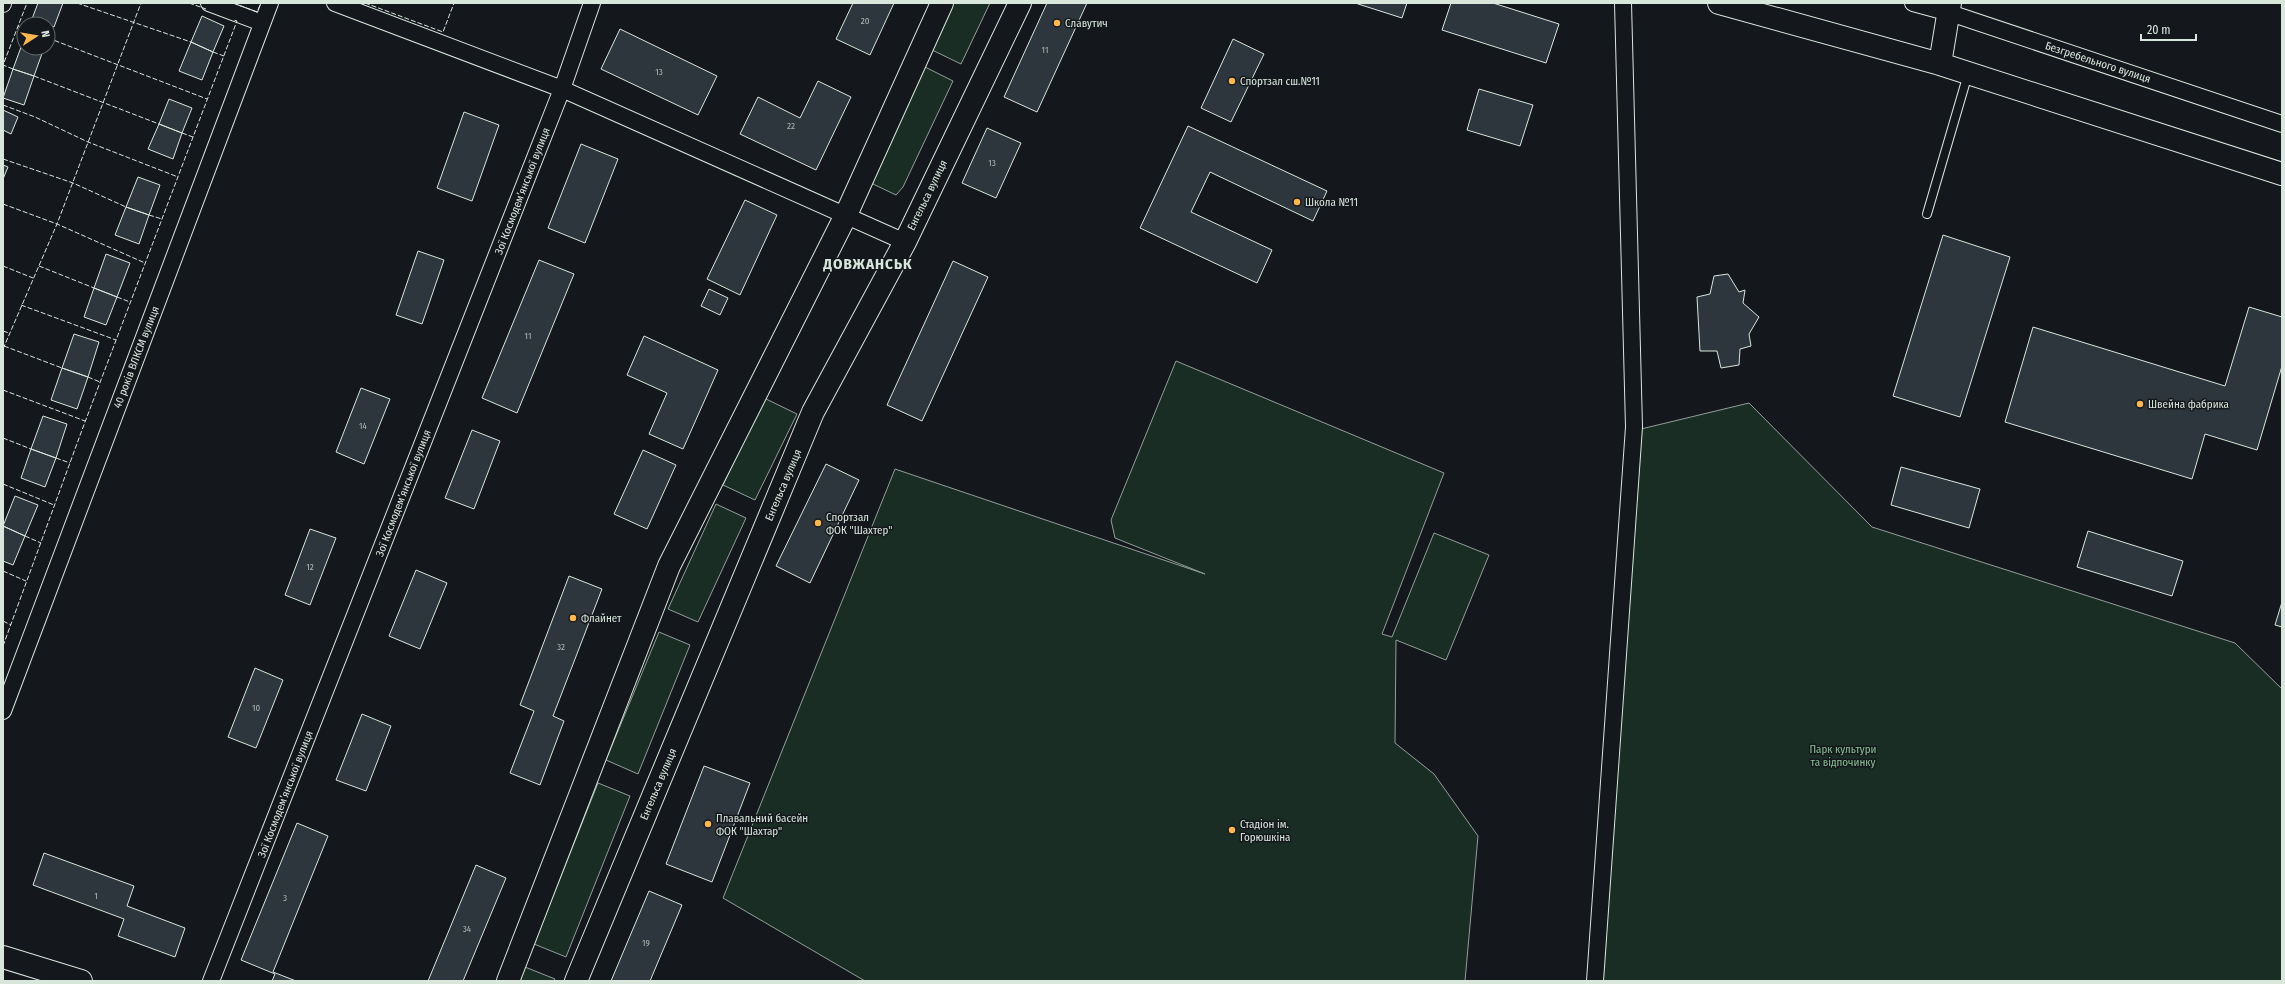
<svg xmlns="http://www.w3.org/2000/svg" width="2285" height="984" font-family="'Fira Sans Condensed',sans-serif">
	<rect width="100%" height="100%" fill="#14181c"/>
	<path fill="#1a2d24" stroke="#939e99" d="M952,3H990L961,64L930,49Z
		M923,66L953,81L903,187L896,195L873,184L872,179Z
		M1176,361L1444,473L1382,634L1392,637L1434,533L1489,555L1446,660L1396,640L1395,743L1434,774L1478,836L1465,981H865L723,898L895,469L1205,574L1115,538L1111,520Z
		M764,398L797,414L755,500L723,485Z
		M1749,403L1872,527L2235,643L2282,689V981H1599L1641,429Z
		M716,504L746,518L698,622L668,609Z
		M659,632L690,645L638,774L606,760Z
		M598,783L630,796L566,957L534,944Z
		M525,967L555,979L554,981H520Z"/>
	<path fill="#2c363c" stroke="#d8e6dc" d="M38,3H63L54,27L32,19Z
		M853,3H894L870,55L836,39Z
		M1047,3H1087L1037,112L1004,97Z
		M1355,3H1407L1402,18Z
		M1451,3H1493L1559,24L1546,63L1442,30Z
		M202,16L224,26L213,52L191,42Z
		M620,29L717,76L698,115L601,69Z
		M24,39V48H44L34,76L13,69Z
		M1233,39L1264,54L1231,122L1201,108Z
		M191,42L213,52L202,80L179,71Z
		M13,69L34,76L24,105L3,98Z
		M818,81L851,97L816,170L740,134L758,97L800,118Z
		M1479,89L1533,105L1520,146L1467,130Z
		M169,99L192,108L182,133L159,124Z
		M3,110L18,117L11,134L3,130Z
		M464,112L499,125L472,201L437,188Z
		M159,124L182,133L173,159L148,149Z
		M1188,126L1327,191L1313,221L1210,172L1191,212L1272,250L1257,283L1140,228Z
		M987,128L1021,143L996,198L962,183Z
		M581,144L618,159L585,243L548,228Z
		M3,165L8,167L3,179Z
		M138,177L160,185L149,215L126,207Z
		M745,200L777,215L740,295L707,279Z
		M126,207L149,215L139,244L115,235Z
		M1943,235L2010,257L1960,417L1893,396Z
		M418,251L444,260L422,324L396,315Z
		M106,254L130,263L117,297L94,288Z
		M539,260L574,274L517,413L482,398Z
		M953,261L988,277L922,421L887,405Z
		M1728,274L1739,292L1745,290L1743,303L1759,317L1749,334L1751,346L1740,349L1739,365L1721,368L1717,351H1700L1697,297L1710,294L1714,276Z
		M94,288L117,297L106,325L84,317Z
		M709,289L728,298L720,315L701,306Z
		M2249,307L2282,317V366L2257,450L2205,434L2192,479L2005,422L2033,327L2225,386Z
		M74,334L99,342L88,377L62,368Z
		M644,336L718,370L683,449L649,434L667,393L627,375Z
		M62,368L88,377L77,409L51,400Z
		M361,388L390,399L364,464L336,452Z
		M43,416L67,424L56,458L31,449Z
		M472,430L500,441L474,509L445,498Z
		M31,449L56,458L45,487L21,478Z
		M643,450L676,465L647,529L614,514Z
		M826,464L859,480L810,583L776,566Z
		M1901,467L1980,489L1969,528L1891,505Z
		M15,496L38,505L25,536L3,526Z
		M3,526L25,536L13,565L3,561Z
		M310,529L336,538L310,605L285,595Z
		M2088,531L2183,561L2172,596L2077,567Z
		M416,570L447,583L420,649L389,636Z
		M569,576L602,589L553,716L564,721L540,785L510,773L534,711L520,705Z
		M2282,602V627L2275,625Z
		M255,668L283,680L256,748L228,737Z
		M362,714L391,726L366,791L336,780Z
		M704,766L750,783L712,882L666,864Z
		M297,823L328,836L273,972L296,981H272L275,974L241,960Z
		M44,853L134,886L127,906L185,928L175,957L118,936L124,919L33,885Z
		M476,865L506,878L463,981H428Z
		M649,891L682,905L650,981H611Z"/>
	<g fill="none" stroke-linecap="round" stroke-linejoin="round">
		<defs>
			<path id="lane" d="M1927,214L1968,74"/>
			<path id="street" d="M209,3L262,23
				M335,3L562,89L905,242
				M1913,3L1950,13L2282,124
				M3,4V3
				M3,711L270,3
				M211,981L562,89L592,3
				M1595,981L1634,427L1623,3"/>
			<path id="secondary" d="M1719,3L1940,64L2282,174
				M1940,64L1950,3
				M3,957L81,981
				M508,981L669,566L845,217L942,3
				M576,981L813,412L905,242L1020,3"/>
		</defs>
		<use href="#lane" stroke="#d8e6dc" stroke-width="10"/>
		<use href="#street" stroke="#d8e6dc" stroke-width="18"/>
		<use href="#secondary" stroke="#d8e6dc" stroke-width="24"/>
		<use href="#lane" stroke="#14181c" stroke-width="8"/>
		<use href="#street" stroke="#14181c" stroke-width="16"/>
		<use href="#secondary" stroke="#14181c" stroke-width="22"/>
		<path stroke="#d8e6dc" stroke-width="1" stroke-dasharray="5 2" stroke-linecap="butt" d="M77,3L191,42
			M189,3L206,9
			M233,3L257,12L261,3
			M365,3L443,32L454,3
			M18,26L24,29
			M48,38L207,99
			M213,52L224,56
			M13,69L3,65L27,3
			M34,76L159,124
			M3,105L35,117L88,142L178,177
			M182,133L193,137
			M3,159L73,183L126,207
			M3,204L57,224L145,263
			M149,215L162,219
			M3,266L33,278
			M39,266L94,288
			M117,297L130,302
			M21,305L116,340
			M3,331L9,333
			M4,346L62,368
			M3,349L57,224L141,3
			M88,377L100,382
			M3,390L85,421
			M3,438L31,449
			M56,458L70,463
			M3,484L54,505
			M25,536L41,543
			M3,571L26,581
			M3,621L11,625
			M3,646L82,430L237,21L234,20"/>
	</g>
	<g fill="#ffb74d" stroke="#14181c" stroke-width="1.5">
		<circle cx="1057" cy="23" r="4"/>
		<circle cx="1232" cy="81" r="4"/>
		<circle cx="1297" cy="202" r="4"/>
		<circle cx="2140" cy="404" r="4"/>
		<circle cx="818" cy="523" r="4"/>
		<circle cx="573" cy="618" r="4"/>
		<circle cx="708" cy="824" r="4"/>
		<circle cx="1232" cy="830" r="4"/>
	</g>
	<g text-anchor="middle" stroke-width="3" stroke-linejoin="round" paint-order="stroke">
		<g font-size="9" fill="#adbab4">
			<text x="865" y="24">20</text>
			<text x="1045" y="53">11</text>
			<text x="659" y="75">13</text>
			<text x="791" y="129">22</text>
			<text x="992" y="166">13</text>
			<text x="528" y="339">11</text>
			<text x="363" y="429">14</text>
			<text x="310" y="570">12</text>
			<text x="561" y="650">32</text>
			<text x="256" y="711">10</text>
			<text x="96" y="899">1</text>
			<text x="285" y="901">3</text>
			<text x="467" y="932">34</text>
			<text x="646" y="946">19</text>
		</g>
		<g font-size="11" fill="#d8e6dc" stroke="#14181c" text-anchor="start">
			<text x="1065" y="27">Славутич</text>
			<text x="1240" y="85">Спортзал сш.№11</text>
			<text x="1305" y="206">Школа №11</text>
			<text x="2148" y="408">Швейна фабрика</text>
			<text x="826" y="521">Спортзал<tspan x="826" dy="13">ФОК "Шахтер"</tspan></text>
			<text x="581" y="622">Флайнет</text>
			<text x="716" y="822">Плавальний басейн<tspan x="716" dy="13">ФОК "Шахтар"</tspan></text>
			<text x="1240" y="828">Стадіон ім.<tspan x="1240" dy="13">Горюшкіна</tspan></text>
		</g>
		<g font-size="11" fill="#d8e6dc" stroke="#14181c">
			<text transform="translate(2098 62) rotate(18)" y="4">Безгребельного вулиця</text>
			<text transform="translate(522 191) rotate(-69)" y="4">Зої Космодем’янської вулиця</text>
			<text transform="translate(927 195) rotate(-64)" y="4">Енгельса вулиця</text>
			<text transform="translate(136 357) rotate(-69)" y="4">40 років ВЛКСМ вулиця</text>
			<text transform="translate(783 485) rotate(-67)" y="4">Енгельса вулиця</text>
			<text transform="translate(403 493) rotate(-69)" y="4">Зої Космодем’янської вулиця</text>
			<text transform="translate(658 784) rotate(-67)" y="4">Енгельса вулиця</text>
			<text transform="translate(285 794) rotate(-69)" y="4">Зої Космодем’янської вулиця</text>
		</g>
		<g font-size="11" fill="#8ac095" stroke="#14181c">
			<text x="1843" y="753">Парк культури<tspan x="1843" dy="13">та відпочинку</tspan></text>
		</g>
		<g font-size="15" font-weight="bold" letter-spacing="1" fill="#d8e6dc" stroke="#14181c">
			<text x="868" y="269">ДОВЖАНСЬК</text>
		</g>
	</g>
	<rect width="2285" height="984" fill="none" stroke="#d8e6dc" stroke-width="8"/>
	<g transform="translate(36 36) rotate(78)"><circle r="19" fill="#14181c" stroke="#626a69"/>
	<path d="M0-3L7 15L0 10L-7 15Z" fill="#ffb74d"/>
	<text y="-6" font-size="11" font-weight="bold" text-anchor="middle" fill="#d8e6dc">N</text>
	</g>
	<path d="M2141 34v6h55v-6" fill="none" stroke="#d8e6dc" stroke-width="2"/>
	<text x="2147" y="34" font-size="12" fill="#d8e6dc" stroke="#14181c" stroke-width="3" paint-order="stroke">20 m</text>
</svg>
